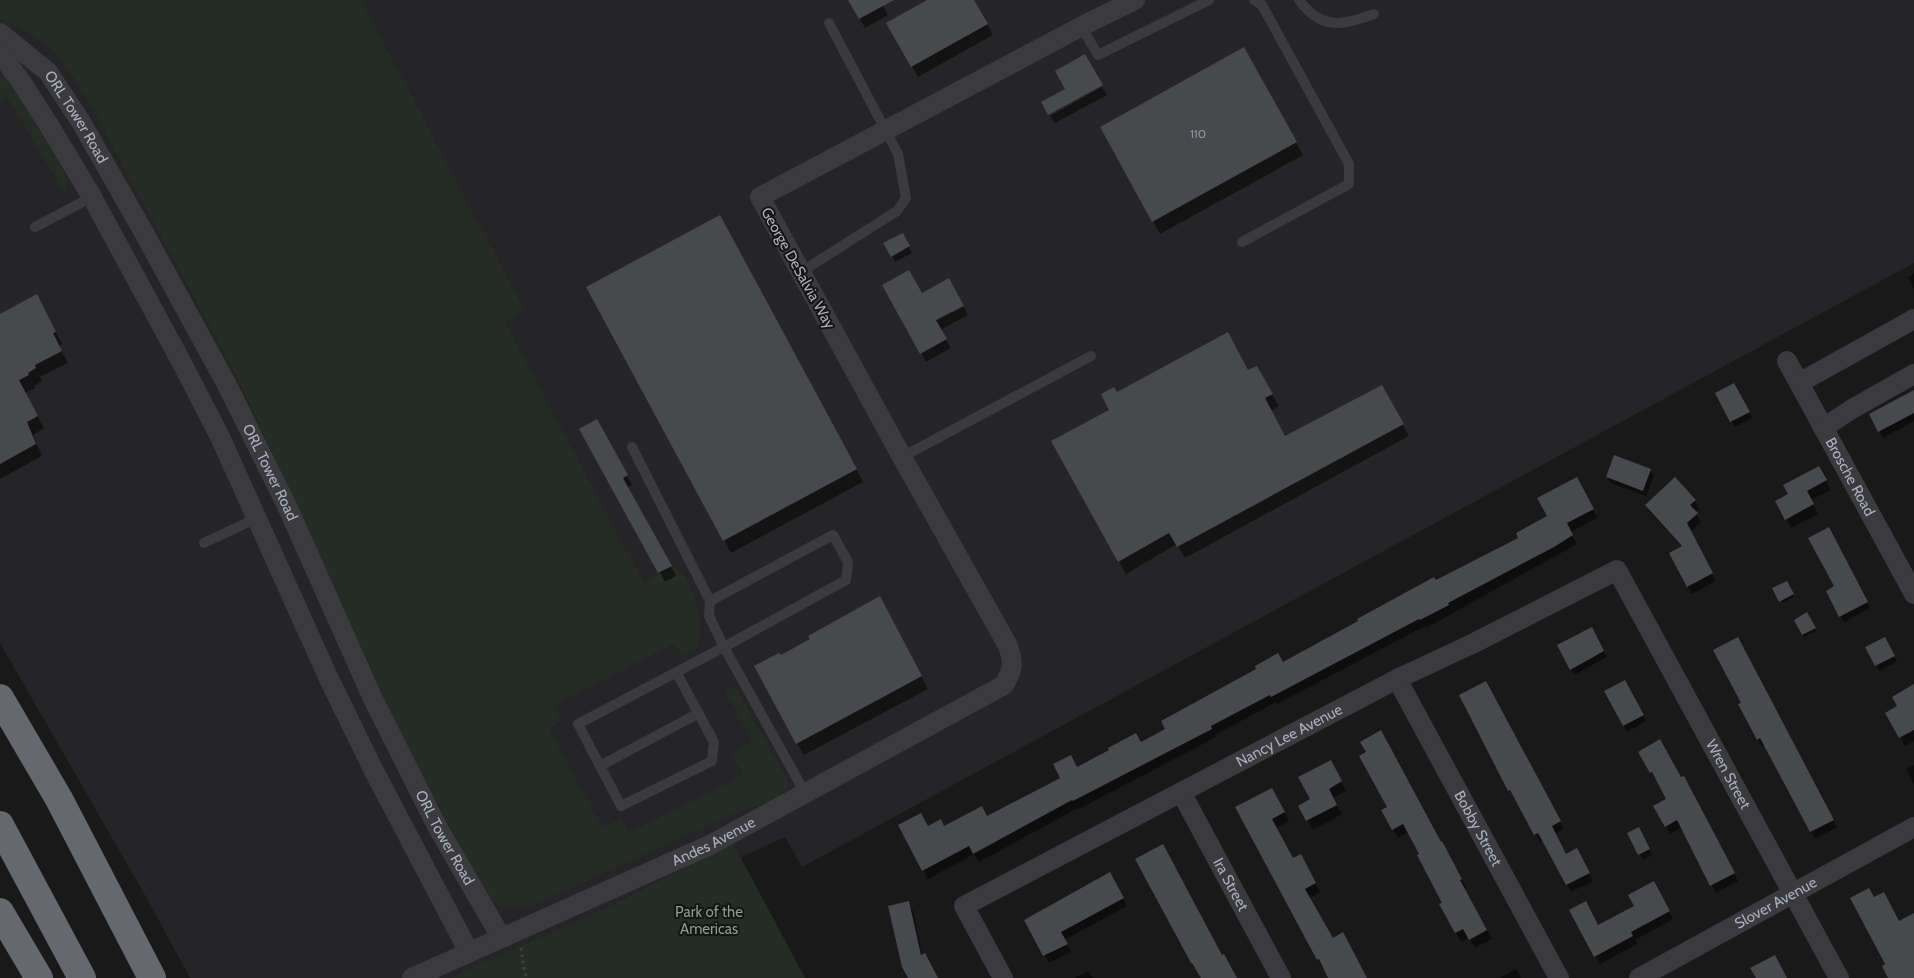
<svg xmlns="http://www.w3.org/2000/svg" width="1914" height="978" font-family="Cabin,sans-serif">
	<rect width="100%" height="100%" fill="#19191a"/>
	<path fill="#252527" d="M0,0H1914V263L802,867L785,837L479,978H190L146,897L0,643Z"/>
	<path fill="#252c26" d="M0,0H361L525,311L505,322L644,584L672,566C675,568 679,570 682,573C695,589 706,629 698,648L681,656L675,643L554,706L562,720L549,729L602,828L621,818L629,833L743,775L731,753L752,741L725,690L732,686L735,690H737L788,781L787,789L781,796L767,803L736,813L527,908L503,907L492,901L482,888L396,723L251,406C213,329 171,254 130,179C109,141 90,98 64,64C49,43 23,29 0,18Z
		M0,63L65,170L68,187L64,193L8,98L0,102Z
		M733,843L805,978H450L619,902Z"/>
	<path fill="#0007" d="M850,0H880L888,15L865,28Z
		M929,0H973L993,35L918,77L888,23Z
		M1244,49L1303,155L1160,234L1101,128Z
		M1102,87L1107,95L1055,123L1050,116Z
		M726,229L863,482L731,553L588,288Z
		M902,234L912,253L895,262L885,244Z
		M1914,274V289L1908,277Z
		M884,285L921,294L954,289L968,315L940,330L951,348L926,362Z
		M37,295L62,344L59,346L68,363L40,377L42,381L34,386L35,388L25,393L44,428L33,435L42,456L0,479V316Z
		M1256,367L1279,406L1270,411L1285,438L1381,386L1409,436L1185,558L1177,544L1126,574L1053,442L1111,410L1117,394L1248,372Z
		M1734,384L1752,418L1735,427L1716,394Z
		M1914,391V421L1883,438L1871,415Z
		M596,421L632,485L627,487L676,576L665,582L581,430Z
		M1818,467L1831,490L1811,500L1818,514L1791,528L1776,501L1789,494Z
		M1650,470L1654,476L1646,496L1611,483L1607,477Z
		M1581,486L1597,518L1570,532L1577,544L1426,628L1425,626L1277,704L1276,702L1215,735L1216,737L1079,809L1078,808L979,862L974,854L928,879L899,826L944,828L987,818L1077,768L1140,744L1282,664L1520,538L1549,517Z
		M1695,501L1699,509L1695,512L1701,522L1690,532L1716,581L1692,594L1670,554L1682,547L1651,513L1646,505Z
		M1831,535L1870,608L1844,622L1827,592L1836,587Z
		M1786,582L1794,597L1782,603L1774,589Z
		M887,610L928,689L804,755L797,743L780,657Z
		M1807,614L1816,631L1804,637L1795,620Z
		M1591,629L1607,657L1574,675L1559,646Z
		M1884,638L1897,662L1879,671L1867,648Z
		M1742,646L1837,827L1815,839L1765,745L1762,747L1740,705L1743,703Z
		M1625,681L1646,721L1627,732L1605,691Z
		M1485,683L1564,829L1555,834L1566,855L1576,850L1593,881L1571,892L1543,840L1540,842L1515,797L1514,798L1510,790L1461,696Z
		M1914,686V741L1905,746L1887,713L1899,707Z
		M1639,752L1687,785L1738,881L1716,893L1682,827L1670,834L1655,806L1668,799Z
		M1914,765V784L1906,769Z
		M1335,771L1346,791L1333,798L1342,814L1313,830L1300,806L1311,800Z
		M1276,797L1289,821L1276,828L1293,859L1305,864L1320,892L1309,898L1333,939L1366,978H1330L1318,960L1236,808Z
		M1383,810L1441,844L1447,852L1466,888L1464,889L1492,939L1475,948L1469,937L1461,942L1441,905L1444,903L1409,832L1398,838Z
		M1638,829L1652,855L1643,860L1629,834Z
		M1110,874L1127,906L1064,940L1071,952L1049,963L1026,921Z
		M1653,882L1673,919L1635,940L1637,944L1600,964L1595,956L1598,926L1635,906Z
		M908,903L913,911L922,955L938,978H909Z
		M1516,969L1521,978H1500Z
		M1088,971L1093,978H1075Z"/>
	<path fill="#48494d" d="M848,0H894L859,19Z
		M927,0H974L988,24L911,67L886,23Z
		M1244,47L1297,142L1152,222L1100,127Z
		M1085,54L1103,85L1048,115L1041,102L1065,89L1055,71Z
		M720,215L857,469L723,541L586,287Z
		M903,233L910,246L891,257L883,243Z
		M909,270L922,293L949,278L964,306L936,320L947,339L920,354L882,285Z
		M37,294L56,332L53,333L62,351L35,365L36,368L28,373L29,375L19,380L38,416L27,422L36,444L0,464V314Z
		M1228,332L1248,370L1257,366L1273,394L1265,398L1285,436L1382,385L1404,424L1177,547L1169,533L1118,562L1051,441L1109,410L1101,394L1114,387L1117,392Z
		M1734,383L1750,412L1730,422L1715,393Z
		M1914,390V413L1878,432L1869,414Z
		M597,419L628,475L623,478L672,566L658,573L579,429Z
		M1614,455L1651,469L1643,491L1606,477Z
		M1819,466L1827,480L1807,491L1814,504L1785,520L1775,501L1788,494L1783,485Z
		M1577,477L1594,509L1567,523L1573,535L1554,547L1448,603L1449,605L1420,620L1419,619L1271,697L1270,695L1211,726L1212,729L1073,801L1072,800L973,854L969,846L922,871L898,825L921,813L928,826L941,819L944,826L982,806L987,816L1060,778L1053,764L1071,755L1077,767L1109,750L1108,748L1136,733L1141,742L1165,729L1161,721L1256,669L1255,666L1278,653L1283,662L1358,621L1357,619L1434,577L1436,580L1518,538L1516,533L1547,516L1537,498Z
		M1675,477L1696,500L1690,505L1698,513L1687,523L1713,573L1687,587L1669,553L1682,546L1645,505Z
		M1829,527L1868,602L1839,617L1826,591L1834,586L1808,538Z
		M1787,581L1794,594L1779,602L1772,588Z
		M880,596L922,676L796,744L754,666L779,653L781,655L810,639L808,636Z
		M1807,612L1816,628L1802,635L1794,620Z
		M1592,627L1604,651L1570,670L1557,645Z
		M1738,637L1834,820L1810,832L1760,738L1757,740L1738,704L1741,703L1713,650Z
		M1885,637L1895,656L1875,666L1865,647Z
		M1625,680L1644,715L1623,726L1604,691Z
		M1486,681L1561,821L1552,826L1566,854L1577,848L1590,873L1566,885L1538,833L1534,835L1510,790L1508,791L1459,695Z
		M1914,684V730L1899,738L1885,713L1897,706L1892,697Z
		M1381,730L1441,842L1442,841L1462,879L1460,880L1487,930L1469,940L1463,929L1455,933L1439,904L1442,903L1417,855L1419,854L1403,824L1392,830L1381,810L1387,807L1359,756L1366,752L1360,742Z
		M1660,739L1681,777L1684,776L1735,873L1710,886L1677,820L1665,827L1653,806L1666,799L1652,772L1650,773L1638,752Z
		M1331,760L1342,781L1329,789L1337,805L1306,821L1298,806L1310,799L1298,777Z
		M1272,788L1285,812L1272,819L1293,858L1301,854L1316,883L1305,889L1333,938L1343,932L1367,978H1328L1319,959L1317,960L1235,807Z
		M1639,827L1650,849L1638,855L1627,833Z
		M1163,844L1222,955L1224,954L1237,978H1201L1192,963H1191L1135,859Z
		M1110,872L1124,898L1061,932L1068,944L1043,956L1024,920Z
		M1654,881L1670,911L1631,932L1633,936L1594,957L1569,910L1586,901L1598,925L1634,906L1628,895Z
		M1869,888L1874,897L1884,892L1899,921L1914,913V978H1888L1882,966L1885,964L1850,898Z
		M909,901L921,955L925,953L938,978H908L902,967L888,906Z
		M1775,955L1787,978H1756L1750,968Z"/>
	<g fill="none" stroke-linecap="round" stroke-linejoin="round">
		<path stroke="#404146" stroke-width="3" stroke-dasharray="2.5 4" stroke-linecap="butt" d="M521,948L524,970L527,978"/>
		<path stroke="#3a3a3f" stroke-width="10" d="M1299,0C1321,30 1342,26 1374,14
			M1081,26L1098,55L1209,0
			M35,227L92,197
			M1242,242L1349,184V164L1262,5L1254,0
			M801,272L897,211L906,198L898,154L829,23
			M632,447L710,601
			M902,457L1091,356
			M204,543L257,518
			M676,672L714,742L712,761L621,806L578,724L724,647L709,616L710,601L833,535L848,562L846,580L724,647L805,793
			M600,766L699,713"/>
		<g stroke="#3a3a3f" stroke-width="20">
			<path id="s1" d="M0,33L48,72L81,122L143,231L227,385L286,504L374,701L438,828L501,937"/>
			<path d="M0,53L22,83L47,122L92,197L183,365L221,439L329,679L374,771L469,952"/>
			<path id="s2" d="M1787,361L1914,594"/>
			<path d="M1799,383L1914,319"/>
			<path d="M1823,428L1852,409L1914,374"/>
			<path id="s3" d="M1397,679L1559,978"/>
			<path id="s4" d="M1181,792L1281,978"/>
			<path id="s5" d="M412,978L710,845L1004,685C1014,668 1014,662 1007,644L902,457L760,197L1086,24L1135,0"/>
			<path id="s6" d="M1003,978L964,906L1397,679L1472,644L1617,570L1839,978"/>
			<path id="s7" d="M1639,978L1914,827"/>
		</g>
		<path stroke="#66686f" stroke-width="28" d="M0,698L59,799L152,978
			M0,825L82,978
			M0,912L39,978"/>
	</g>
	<g text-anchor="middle" stroke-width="4" stroke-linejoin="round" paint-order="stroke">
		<g font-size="12" fill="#93969e">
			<text x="1198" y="138">110</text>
		</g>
		<g font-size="15" fill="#acb0b9" stroke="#141315">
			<text dy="5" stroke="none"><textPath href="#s1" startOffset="115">ORL Tower Road</textPath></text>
			<text transform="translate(798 268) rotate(61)" y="5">George DeSalvia Way</text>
			<text dy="5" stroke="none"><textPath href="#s1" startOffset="520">ORL Tower Road</textPath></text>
			<text dy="5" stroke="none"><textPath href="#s2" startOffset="132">Brosche Road</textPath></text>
			<text dy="5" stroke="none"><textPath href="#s6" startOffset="449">Nancy Lee Avenue</textPath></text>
			<text dy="5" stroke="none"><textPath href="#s6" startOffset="1049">Wren Street</textPath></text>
			<text dy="5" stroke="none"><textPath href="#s3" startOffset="170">Bobby Street</textPath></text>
			<text dy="5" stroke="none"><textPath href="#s1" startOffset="925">ORL Tower Road</textPath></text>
			<text dy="5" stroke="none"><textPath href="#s5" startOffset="331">Andes Avenue</textPath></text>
			<text dy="5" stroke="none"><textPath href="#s4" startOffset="105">Ira Street</textPath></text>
			<text dy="5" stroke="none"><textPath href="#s7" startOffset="156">Slover Avenue</textPath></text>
		</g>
		<g font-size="15" fill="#85a188" stroke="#141315">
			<text x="709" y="917">Park of the<tspan x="709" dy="17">Americas</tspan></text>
		</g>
	</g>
</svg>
